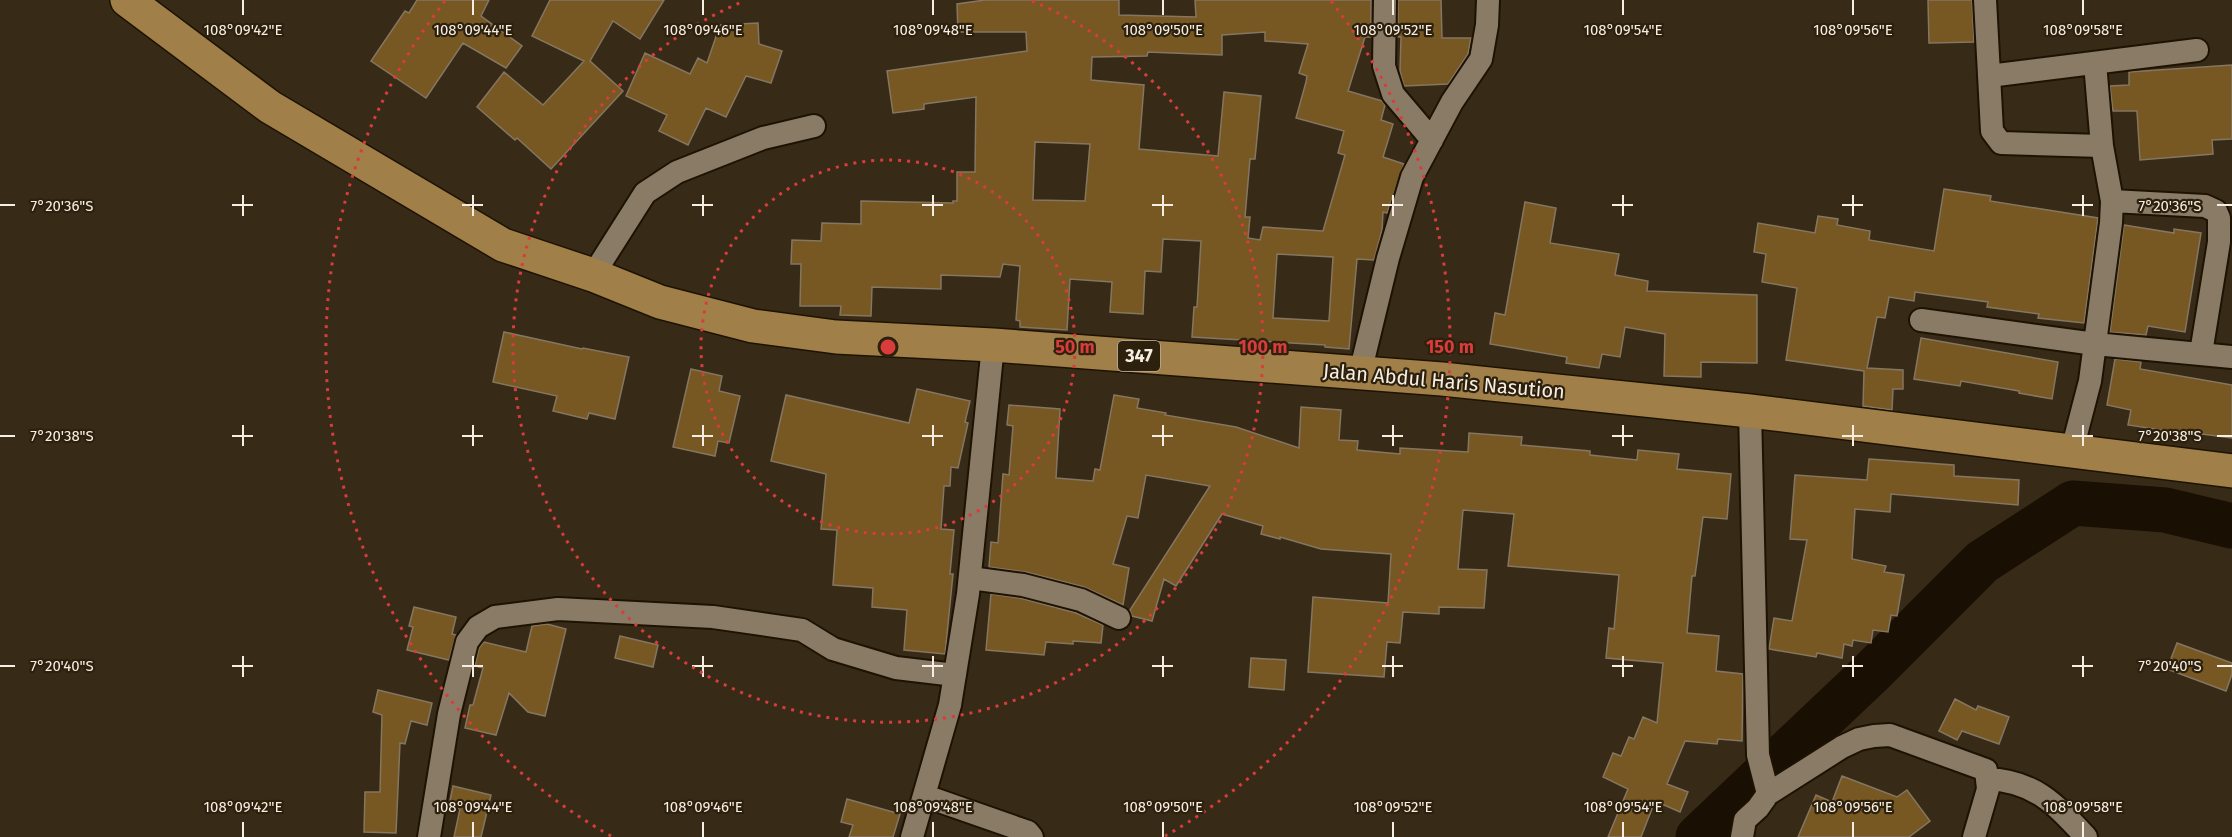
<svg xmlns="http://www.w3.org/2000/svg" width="2232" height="837" font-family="'Fira Sans',sans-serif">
	<rect width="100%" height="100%" fill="#372b18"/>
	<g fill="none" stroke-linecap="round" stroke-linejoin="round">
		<path stroke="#190f02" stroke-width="45" d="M1698,837L1869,675L1982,562L2073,503L2165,510L2232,526"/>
	</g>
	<path fill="#775722" stroke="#857662" stroke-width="1.5" fill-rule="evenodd" d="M417,0H489L481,16L522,46L506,68L463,43L426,98L371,61L405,11L409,13Z
		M550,0H664L640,39L613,21L590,61L623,91L551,169L517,138L515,140L477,107L504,72L543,105L584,61L532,36Z
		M985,0H1119V15L1196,17L1195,0H1371V37H1365L1348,91L1382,101L1385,105L1381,120L1393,124L1383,157L1404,164L1387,213L1383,212L1382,230L1374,260L1357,259L1349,349L1325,347V345L1192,337L1194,307H1197L1201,241L1163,239L1161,272L1145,271L1143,314L1110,312L1112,282L1070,279L1067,330L1020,327V321L1016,320L1020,266L1003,264L1000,277L941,275V289L872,287L871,316L840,315L841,306H800L801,264H791L792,240L821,241L822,223L861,224V201L953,203V201H957V172H975L976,97L924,104V109L893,113L887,71L1027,51L1026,32H958L957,4ZM1265,32V41L1308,44L1299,73L1307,76L1306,82L1296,118L1344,131L1338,153L1345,155L1323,231L1263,227L1260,240L1248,238L1250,217H1245L1250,159H1255L1261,96L1224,92L1218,156L1139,149L1144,85L1091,80L1092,57L1147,56L1148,52L1222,55V35ZM1035,142L1090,144L1085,201L1033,200ZM1277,254L1333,257L1329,321L1273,318Z
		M1398,0H1441L1442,38H1471L1468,54L1448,84L1404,86L1400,71L1401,37H1398Z
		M1928,0H1972L1974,42L1929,43Z
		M758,23L759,44L782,51L771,83L746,76L726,117L706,108L688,145L659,131L667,115L626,96L645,53L690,74L698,58L707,63L720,25Z
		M2232,65V139L2212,140L2213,154L2140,160L2137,111H2113L2110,86L2129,85V72Z
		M1944,189L1991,196L1990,201L2098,218L2084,323L2038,318L2039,314L1987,307L1988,302L1915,292L1914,301L1889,297L1885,318L1877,317L1867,368L1903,370V389H1893L1892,410L1863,406L1864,371L1786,360L1797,288L1762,282L1766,254L1754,252L1758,223L1815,233L1818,216L1838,219L1837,225L1870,231L1869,240L1934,251Z
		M1525,202L1556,208L1550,243L1619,254L1615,275L1648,281L1647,291L1757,295V363L1701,362V377L1664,376L1665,334L1625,327L1620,357L1602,354L1599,368L1566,363L1567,357L1490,344L1495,313L1505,315Z
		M2124,225L2174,233V229L2201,233L2185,332L2148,326L2146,335L2110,332Z
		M504,332L582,349L583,348L629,357L615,419L589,413L587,419L553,411L557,396L493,382Z
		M1921,338L2058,362L2052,399L2019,393V391L1961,381L1960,386L1914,379Z
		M2115,359L2141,362L2140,369L2232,385V438L2202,434L2201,436L2128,425L2131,410L2107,405Z
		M691,369L722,376L719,391L740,396L729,443L718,441L715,456L673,447Z
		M917,389L970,401L965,422L968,423L958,468L951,467L950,486H944L941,529L954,530L950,574H953L945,654L904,650L907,610L872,607L873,588L833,585L837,530L821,529L826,474L771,461L786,395L909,423Z
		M1114,395L1139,399L1137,408L1166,413L1165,415L1236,427L1299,448L1301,407L1341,410L1339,440L1358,441L1357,450L1400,454V448L1468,452L1469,433L1522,437L1521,445L1590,451V455L1637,460L1638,450L1679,454L1677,469L1731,474L1727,519L1703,517L1695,576H1692L1687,633L1719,636L1716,671L1743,674L1742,741L1718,739L1717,744L1685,741L1667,784L1688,792L1680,812L1655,801L1641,837H1608L1628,789L1603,777L1613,753L1621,756L1629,737L1634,739L1643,717L1657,723L1663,663L1606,658L1609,628L1614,629L1619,575L1508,566L1514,514L1463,510L1458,569L1487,570L1484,608L1439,607V614L1403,612L1400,643L1387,642L1384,677L1308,672L1313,597L1388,603L1391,554L1321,549L1280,537V539L1261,534L1263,526L1222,514L1176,586L1164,579L1152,621L1132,616L1130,610L1210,486L1146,475L1138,518L1127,516L1113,564L1129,568L1123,605L1084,587L1026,572L989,567L991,542L998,543L1003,474L1009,475L1013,426L1007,425L1009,405L1060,409L1056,478L1093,481L1095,469L1100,470Z
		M1869,459L1954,465V476L2019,480L2018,505L1891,494L1890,512L1855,509L1852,559L1886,566L1884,572L1904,575L1897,616L1891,615L1888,632L1873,630L1871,643L1853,640L1852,646L1844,644L1842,658L1817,653L1816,657L1769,649L1774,618L1792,621L1807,540L1790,539L1795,475L1867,480Z
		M991,594L1020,598L1076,613L1103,625L1101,643L1073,641V644L1046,642L1044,655L986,650Z
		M414,607L456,617L452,634L456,635L449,660L407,650L413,627L409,626Z
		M547,624L566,629L545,716L528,712L509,693L496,735L465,728L470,705H473L483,668L475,666L479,648L484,642L526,652L532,626Z
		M620,636L658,645L653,667L615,658Z
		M2177,643L2232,663V674L2226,691L2167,669Z
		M1251,658L1286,660L1284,690L1249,687Z
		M378,690L432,703L427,725L411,721L405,744L400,743L396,833L364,832L365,792H380L382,715L373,712Z
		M1955,699L1976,710L1978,706L2009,717L1999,744L1962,731L1957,740L1939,731Z
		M1842,776L1897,797L1907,790L1930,821L1909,837H1798L1816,795L1832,802Z
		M453,786L491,795L481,837H454L460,809L449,806Z
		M847,799L900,814L893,837H849L853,825L841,822Z"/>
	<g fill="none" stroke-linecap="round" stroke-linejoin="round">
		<defs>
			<path id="minor" d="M1385,0L1384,66L1393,94L1432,140
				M1985,0L1992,131L2001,143L2102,146L2112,201L2111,223L2090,381L2072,450
				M2095,63L2102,146
				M1989,76L2197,50
				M2112,201L2205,206L2216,211L2219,218V242L2201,353
				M593,275L645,193L677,172L763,138L814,126
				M1921,320L2095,344L2232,357
				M1360,373L1388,258L1412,177L1452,102L1481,59L1487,25L1488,0
				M970,578L1023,585L1081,600L1119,618
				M1987,779C2035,781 2055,804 2086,837
				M1768,794L1842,747L1859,739L1874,736L1890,735L1986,770L1988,789L1974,837
				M925,796L1028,832L1032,837
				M429,837L449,714L467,642L478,627L495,617L558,609L713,617L802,630L833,649L896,668L955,675
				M912,837L950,705L968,594L993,345
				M1742,837L1745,820L1758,808L1768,794L1758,755L1750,411"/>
			<path id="primary" d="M127,0L270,107L503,245L593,275L660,302L753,326L836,337L993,345L1442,379L1750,411L2232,471"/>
		</defs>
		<use href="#minor" stroke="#1e1303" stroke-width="26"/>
		<use href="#primary" stroke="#1e1303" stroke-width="36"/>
		<use href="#minor" stroke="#897b66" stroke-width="22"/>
		<use href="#primary" stroke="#a07f48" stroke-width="33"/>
	</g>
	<path fill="none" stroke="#f6eee3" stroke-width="2" d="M243,0V15M473,0V15M703,0V15M933,0V15M1163,0V15M1393,0V15M1623,0V15M1853,0V15M2083,0V15M243,195V216M473,195V216M703,195V216M933,195V216M1163,195V216M1393,195V216M1623,195V216M1853,195V216M2083,195V216M0,205H15M232,205H253M462,205H483M692,205H713M922,205H943M1152,205H1173M1382,205H1403M1612,205H1633M1842,205H1863M2072,205H2093M2217,205H2232M243,425V446M473,425V446M703,425V446M933,425V446M1163,425V446M1393,425V446M1623,425V446M1853,425V446M2083,425V446M0,436H15M232,436H253M462,436H483M692,436H713M922,436H943M1152,436H1173M1382,436H1403M1612,436H1633M1842,436H1863M2072,436H2093M2217,436H2232M243,656V677M473,656V677M703,656V677M933,656V677M1163,656V677M1393,656V677M1623,656V677M1853,656V677M2083,656V677M0,666H15M232,666H253M462,666H483M692,666H713M922,666H943M1152,666H1173M1382,666H1403M1612,666H1633M1842,666H1863M2072,666H2093M2217,666H2232M243,822V837M473,822V837M703,822V837M933,822V837M1163,822V837M1393,822V837M1623,822V837M1853,822V837M2083,822V837"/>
	<g fill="none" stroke="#d93c3b" stroke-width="3" stroke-dasharray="3 6">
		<circle cx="888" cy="347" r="187"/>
		<path d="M1032 1A375 375 0 1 1 744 1"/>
		<path d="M611 836A562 562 0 0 1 445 1M1331 1A562 562 0 0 1 1165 836"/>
	</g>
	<g text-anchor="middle" stroke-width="4.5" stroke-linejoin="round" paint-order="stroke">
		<rect fill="#2d210e" stroke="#bab0a3" stroke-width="1.5" x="1118" y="341" width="42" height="30" rx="4.5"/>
		<g font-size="18" font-weight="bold" fill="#f6eee3">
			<text x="1139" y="362">347</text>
		</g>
		<g font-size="20" fill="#f6eee3" stroke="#2d210e">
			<text transform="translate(1444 381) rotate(5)" y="7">Jalan Abdul Haris Nasution</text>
		</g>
	</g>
	<g font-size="15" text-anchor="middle" fill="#f6eee3" stroke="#2d210e" stroke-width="4.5" stroke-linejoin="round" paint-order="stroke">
		<text x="243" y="35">108°09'42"E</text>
		<text x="473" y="35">108°09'44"E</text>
		<text x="703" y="35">108°09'46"E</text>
		<text x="933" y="35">108°09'48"E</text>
		<text x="1163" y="35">108°09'50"E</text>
		<text x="1393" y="35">108°09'52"E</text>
		<text x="1623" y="35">108°09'54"E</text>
		<text x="1853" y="35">108°09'56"E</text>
		<text x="2083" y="35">108°09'58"E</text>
		<text x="62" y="211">7°20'36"S</text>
		<text x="2170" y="211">7°20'36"S</text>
		<text x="62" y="441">7°20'38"S</text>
		<text x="2170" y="441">7°20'38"S</text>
		<text x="62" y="671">7°20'40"S</text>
		<text x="2170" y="671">7°20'40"S</text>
		<text x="243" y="812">108°09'42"E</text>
		<text x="473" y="812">108°09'44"E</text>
		<text x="703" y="812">108°09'46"E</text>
		<text x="933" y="812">108°09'48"E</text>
		<text x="1163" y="812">108°09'50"E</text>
		<text x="1393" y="812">108°09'52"E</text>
		<text x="1623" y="812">108°09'54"E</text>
		<text x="1853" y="812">108°09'56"E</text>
		<text x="2083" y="812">108°09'58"E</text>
	</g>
	<circle cx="888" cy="347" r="9" fill="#d93c3b" stroke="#2d210e" stroke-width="3"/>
	<g font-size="18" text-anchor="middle" font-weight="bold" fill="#d93c3b" stroke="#2d210e" stroke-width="4.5" stroke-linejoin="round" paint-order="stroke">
		<text x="1075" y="353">50 m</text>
		<text x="1263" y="353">100 m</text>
		<text x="1450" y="353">150 m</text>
	</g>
</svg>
